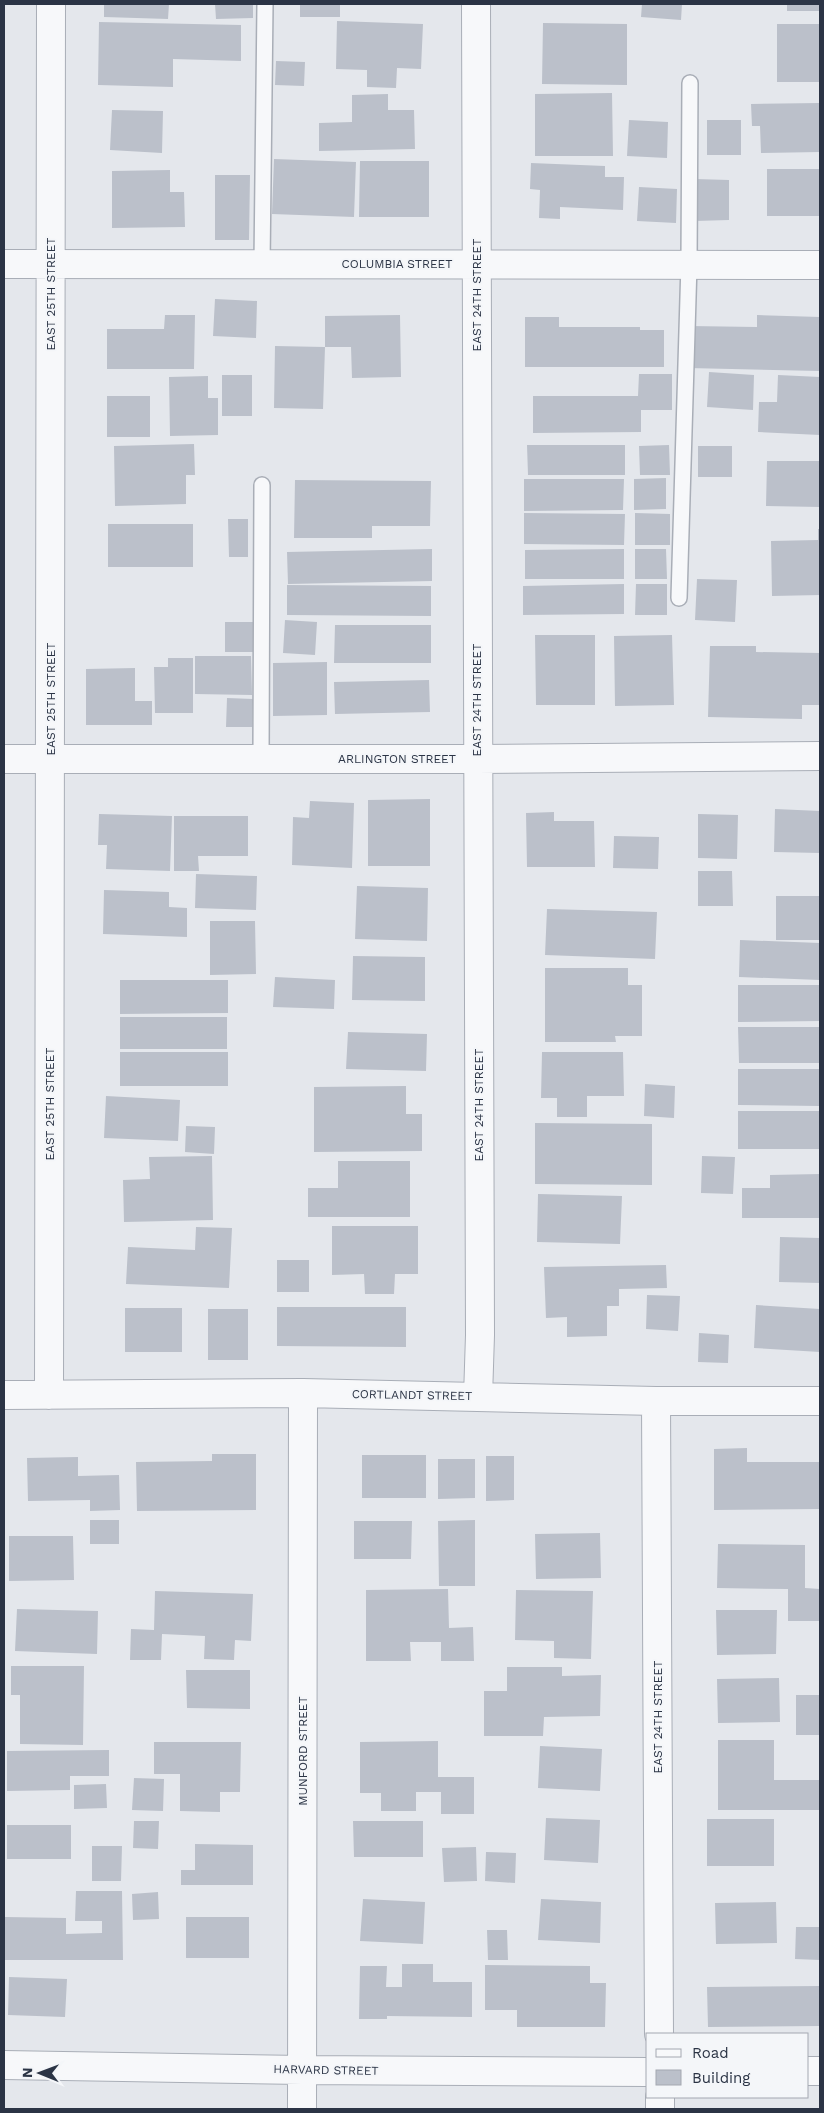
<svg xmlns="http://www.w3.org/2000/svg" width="824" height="2113" font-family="'Work Sans',sans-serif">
	<rect width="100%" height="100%" fill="#e4e7ec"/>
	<path fill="#bbc0ca" d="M104,4H169L168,19L104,17Z
		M215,4H253V18L216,19Z
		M300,4H340V17H300Z
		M642,4H682L681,20L641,17Z
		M787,4H820V11H787Z
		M337,21L423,24L421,69L397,68L396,88L367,87V70L336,69Z
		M99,22L241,25V61L173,59V87L98,85Z
		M543,23L627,24V85L542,84Z
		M777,24H820V82H777Z
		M276,61L305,62L304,86L275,85Z
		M612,93L613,156H535V94Z
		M388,94V110H414L415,149L319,151V123L352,122V95Z
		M820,103V152L761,153L760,126H752L751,104Z
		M112,110L163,111L162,153L110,150Z
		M629,120L668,122L667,158L627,156Z
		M707,120H741V155H707Z
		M274,159L356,162L354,217L272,214Z
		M360,161H429V217H359Z
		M531,163L605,166V177H624L623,210L560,207V219L539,218L540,190L530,189Z
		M767,169H820V216H767Z
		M170,170V192H184L185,227L112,228V171Z
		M215,175H250L249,240H215Z
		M695,179L729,180V220L695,221Z
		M639,187L677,189L676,223L637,221Z
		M215,299L257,301L256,338L213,336Z
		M165,315H195L194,369H107V329H164Z
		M400,315L401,377L352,378L351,347H325V316Z
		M757,315L820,317V371L688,368L689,326L757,327Z
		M525,317H559V327H640V330H664V367H525Z
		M275,346L325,347L323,409L274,408Z
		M709,372L754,375L753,410L707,407Z
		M639,374H672V410H641V432L533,433V396H638Z
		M222,375H252V416H222Z
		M778,375L820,377V435L758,432L759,402H777Z
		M208,376V398H218V435L170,436L169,377Z
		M107,396H150V437H107Z
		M194,444L195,475H186V504L115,506L114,446Z
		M527,445H625V475H528Z
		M669,445L670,475H640L639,446Z
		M698,446H732V477H698Z
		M767,461H820V507L766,506Z
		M666,478V509L634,510V479Z
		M524,479H624L623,510L524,511Z
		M295,480L431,481L430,526H372V538H294Z
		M524,513L625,514L624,545L524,544Z
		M635,513L670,514V545H635Z
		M228,519H248V557H229Z
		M108,524H193V567H108Z
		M818,529H820V595L772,596L771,541L818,540Z
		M432,549V581L288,584L287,552Z
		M624,549V579H525V550Z
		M635,549H666L667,579H635Z
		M697,579L737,580L735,622L695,620Z
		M624,584V614L523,615V586Z
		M636,584H667V615H635Z
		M287,585L431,586V616L287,615Z
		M285,620L317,622L315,655L283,653Z
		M225,622H256L257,652H225Z
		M335,625H431V663H334Z
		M535,635H595V705H536Z
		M672,635L674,705L615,706L614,636Z
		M710,646H756V652L820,653V705H802V719L708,717Z
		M195,656H251L252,695L195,694Z
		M168,658H193V713H155L154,667H168Z
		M327,662V715L273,716V663Z
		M135,668V701H152V725H86V669Z
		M429,680L430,712L335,714L334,682Z
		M227,698L253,699L252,727H226Z
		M430,799V866H368V800Z
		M310,801L354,803L352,868L292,865L293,817L309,818Z
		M775,809L820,811V853L774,852Z
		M554,812V821H594L595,867H527L526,813Z
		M99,814L172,816L170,871L106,869L107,845H98Z
		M698,814L738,815L737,859L698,858Z
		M174,816H248V856H198L199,871H174Z
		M614,836L659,837L658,869L613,868Z
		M698,871H732L733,906H698Z
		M196,874L257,876L256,910L195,908Z
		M357,886L428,888L427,941L355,939Z
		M104,890L169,892V907L187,908V937L103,934Z
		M776,896H820V940H776Z
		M547,909L657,912L655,959L545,955Z
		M210,921H255L256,974L210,975Z
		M740,940L820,943V980L739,977Z
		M353,956L425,957V1001L352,1000Z
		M545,968H628V985H642V1036H615L616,1042H545Z
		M275,977L335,980L334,1009L273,1007Z
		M120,980H228V1013L120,1014Z
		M738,985H820V1021L738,1022Z
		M120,1017H227V1049H120Z
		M738,1027H820V1063H739Z
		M348,1032L427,1034L426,1071L346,1069Z
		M120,1052H228V1086H120Z
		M542,1052H623L624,1096H587V1117H557V1098H541Z
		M738,1069H820V1106L738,1105Z
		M645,1084L675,1086L674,1118L644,1116Z
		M406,1086V1114H422V1151L314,1152V1087Z
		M106,1096L180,1100L178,1141L104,1138Z
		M738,1111H820V1149H738Z
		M535,1123L652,1124V1185L535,1184Z
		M186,1126L215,1127L214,1154L185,1152Z
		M212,1156L213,1220L124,1222L123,1180L150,1179L149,1157Z
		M702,1156L735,1157L733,1194L701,1193Z
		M338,1161H410V1217H308V1188H338Z
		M820,1174V1218H742V1188H770V1175Z
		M538,1194L622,1196L620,1244L537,1242Z
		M332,1226H418V1274H395L394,1294H365L364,1274L332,1275Z
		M196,1227L232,1228L229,1288L126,1284L128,1247L195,1250Z
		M780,1237L820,1238V1283L779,1282Z
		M277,1260H309V1292H277Z
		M666,1265L667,1288L619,1289V1306H607V1336L567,1337V1317L546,1318L544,1267Z
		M647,1295L680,1296L678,1331L646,1329Z
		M756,1305L820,1309V1352L754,1348Z
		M277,1307H406V1347L277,1346Z
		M125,1308H182V1352H125Z
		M208,1309H248V1360H208Z
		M699,1333L729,1335L728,1363L698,1362Z
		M747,1448V1462H819V1509L714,1510V1449Z
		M212,1454H256V1510L137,1511L136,1462L212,1461Z
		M362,1455H426V1498H362Z
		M486,1456H514V1500L486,1501Z
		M78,1457V1476L119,1475L120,1510L90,1511V1500L28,1501L27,1458Z
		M438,1459H475V1498L438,1499Z
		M90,1520H119V1544H90Z
		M475,1520V1586H439L438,1521Z
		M354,1521H412L411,1559H354Z
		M600,1533L601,1578L536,1579L535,1534Z
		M9,1536H73L74,1580L9,1581Z
		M718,1544L805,1545V1588L820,1589V1621H788V1589L717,1588Z
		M448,1589L449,1628L473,1627L474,1661H441V1642H410L411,1661H366V1590Z
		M516,1590L593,1591L591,1659L554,1658V1641L515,1640Z
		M155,1591L253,1594L251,1641L235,1640L234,1660L204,1659L205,1636L162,1634L161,1660H130L131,1629L154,1630Z
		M17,1609L98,1611L97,1654L15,1651Z
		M716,1610H777L776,1654L717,1655Z
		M11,1666H84L83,1745L20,1744V1695H11Z
		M507,1667H562V1676L601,1675L600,1716L544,1717L543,1736H484V1691H507Z
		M186,1670H250V1709L187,1708Z
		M779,1678L780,1722L718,1723L717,1679Z
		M796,1695H820V1735H796Z
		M718,1740H774V1780H820V1810H718Z
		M438,1741V1777H474V1814H441V1792H416V1811H381V1793H360V1742Z
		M154,1742H241L240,1792H220V1812L180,1811V1774H154Z
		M540,1746L602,1749L600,1791L538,1788Z
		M109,1750V1776H70V1790L7,1791V1751Z
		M134,1778L164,1779L163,1811L132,1810Z
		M106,1784L107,1808L74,1809V1785Z
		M546,1818L600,1820L598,1863L544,1860Z
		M707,1819H774V1866H707Z
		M134,1821H159L158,1849L133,1848Z
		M353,1821H423V1857H354Z
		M7,1825H71V1859H7Z
		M195,1844L253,1845V1885H181V1870H195Z
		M92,1846H122L121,1881H92Z
		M476,1847L477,1881L444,1882L442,1848Z
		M486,1852L516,1853L515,1883L485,1881Z
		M76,1891H122L123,1960H5V1917L66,1918V1934L102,1933V1921H75Z
		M158,1892L159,1919L133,1920L132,1894Z
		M363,1899L425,1902L423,1944L360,1941Z
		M541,1899L601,1902L600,1943L538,1940Z
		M776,1902L777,1943L716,1944L715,1903Z
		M186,1917H249V1958H186Z
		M796,1927H820V1960L795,1959Z
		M487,1930H507L508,1960H488Z
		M402,1964H433V1982H472V2017L387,2016V2019H359L360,1966H387L386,1987H402Z
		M485,1965L590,1966V1983H606L605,2027H517V2010H485Z
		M9,1977L67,1979L65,2017L8,2015Z
		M820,1986V2026L708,2027L707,1987Z"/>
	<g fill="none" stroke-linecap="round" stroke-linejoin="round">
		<defs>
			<path id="service" d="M262,264L265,4
				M679,598L689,264L690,83
				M261,759L262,485"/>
			<path id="minor" d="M476,4L480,1335L478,1397
				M4,264L820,265
				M4,759H477L820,756
				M4,1395L303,1393L656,1401H820
				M49,1395L51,4
				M656,1401L659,2034
				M4,2065L302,2070L648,2072
				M808,2071H820
				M660,2097V2109
				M302,2109L303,1393"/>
		</defs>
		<use href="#service" stroke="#a9aeb7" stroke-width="18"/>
		<use href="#minor" stroke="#a9aeb7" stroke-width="30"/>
		<use href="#service" stroke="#f7f8fa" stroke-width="15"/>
		<use href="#minor" stroke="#f7f8fa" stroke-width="28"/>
	</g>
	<g text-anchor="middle" stroke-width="4" stroke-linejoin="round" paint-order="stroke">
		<g font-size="12" fill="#2b3445" stroke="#f4f6f9">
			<text x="397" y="268">COLUMBIA STREET</text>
			<text transform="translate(51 294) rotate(-90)" y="4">EAST 25TH STREET</text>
			<text transform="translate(477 295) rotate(-90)" y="4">EAST 24TH STREET</text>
			<text transform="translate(51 699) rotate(-90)" y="4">EAST 25TH STREET</text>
			<text transform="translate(477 700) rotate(-90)" y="4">EAST 24TH STREET</text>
			<text x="397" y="763">ARLINGTON STREET</text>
			<text transform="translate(50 1104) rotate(-90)" y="4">EAST 25TH STREET</text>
			<text transform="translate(479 1105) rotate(-90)" y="4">EAST 24TH STREET</text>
			<text transform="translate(412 1395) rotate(1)" y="4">CORTLANDT STREET</text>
			<text transform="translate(658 1717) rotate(-90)" y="4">EAST 24TH STREET</text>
			<text transform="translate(303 1751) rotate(-90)" y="4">MUNFORD STREET</text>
			<text transform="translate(326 2070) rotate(1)" y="4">HARVARD STREET</text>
		</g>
	</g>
	<rect width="824" height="2113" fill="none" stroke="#2b3445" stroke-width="10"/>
	<rect x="646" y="2033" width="162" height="65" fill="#f4f6f9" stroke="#a4a8b1"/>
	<rect x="656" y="2049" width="25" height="8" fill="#f7f8fa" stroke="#a4a8b1"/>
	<text x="692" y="2058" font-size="15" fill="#2b3445">Road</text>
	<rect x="656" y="2070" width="25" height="15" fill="#bbc0ca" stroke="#a4a8b1"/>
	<text x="692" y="2083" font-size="15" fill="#2b3445">Building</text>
	<g transform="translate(40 2073) rotate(271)" stroke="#f4f6f9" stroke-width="4" paint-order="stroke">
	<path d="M0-4L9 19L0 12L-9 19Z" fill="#2b3445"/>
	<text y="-8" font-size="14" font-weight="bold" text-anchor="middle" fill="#2b3445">N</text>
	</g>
</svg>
